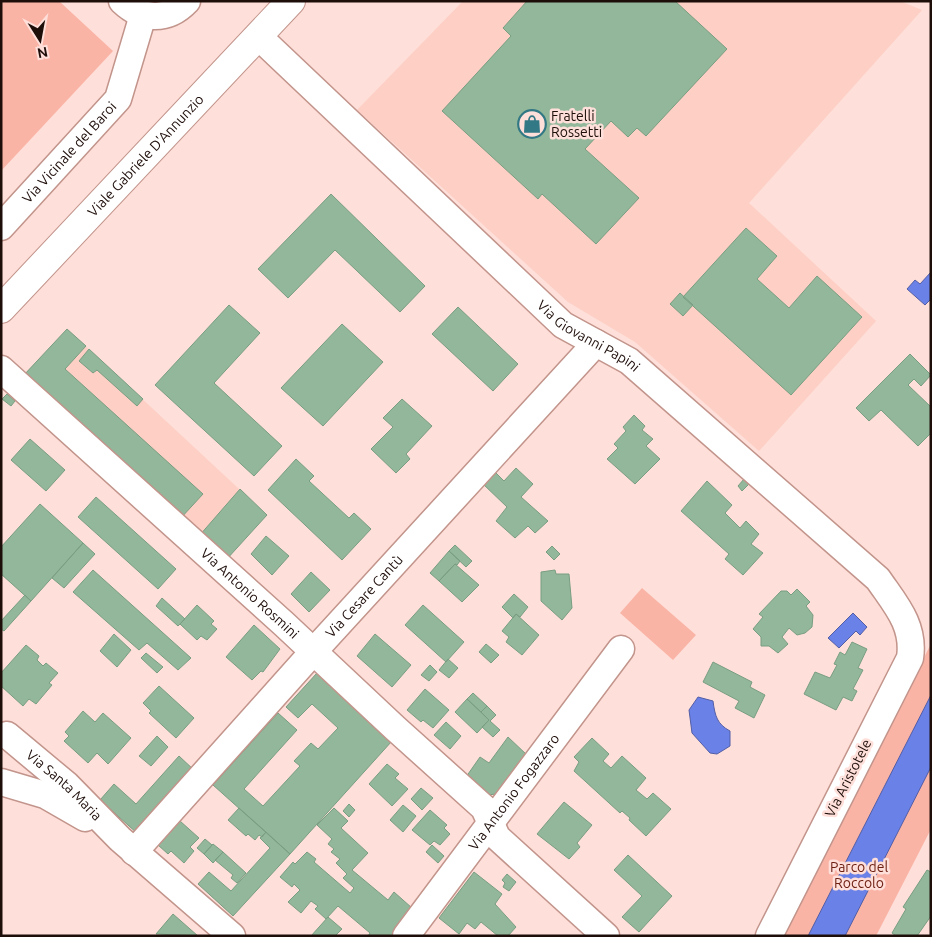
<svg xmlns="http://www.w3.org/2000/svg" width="932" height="937" font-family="Ubuntu,sans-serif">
	<rect width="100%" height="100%" fill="#fedfd9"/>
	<path fill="#fdcfc5" d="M463,1H900L922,10L749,203L876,321L759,451L635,342L568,302L357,110Z
		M67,329L267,515L226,560L18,381Z"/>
	<path fill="#fab4a6" d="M1,1H59L113,51L1,171Z
		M642,588L696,635L673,660L620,613Z
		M931,644V829L876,936H778Z"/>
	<path fill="#6a81e8" stroke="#535ea5" d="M931,272V299L925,305L907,289L915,280L920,284Z
		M853,613L867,627L860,635L856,631L839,648L828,638Z
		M931,695V767L845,936H808Z
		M698,697L713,701C715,716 717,724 730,731V746L717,754L710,753L692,733L689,710Z"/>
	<path fill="#92b79a" stroke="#799e82" d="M527,1H675L727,49L646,136L637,128L628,137L611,121L585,149L639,198L596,244L542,194L538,199L442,111L511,36L503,28Z
		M331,194L425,286L400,312L335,250L288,298L258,269Z
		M746,228L777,256L757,279L789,308L817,276L862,317L791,395L683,297Z
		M680,293L693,305L683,316L670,304Z
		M229,305L260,333L214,383L282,446L254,476L155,385Z
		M458,307L518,364L493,391L432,334Z
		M342,324L383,362L323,426L281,388Z
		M67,329L86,346L65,369L203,494L180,519L23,376Z
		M89,349L143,399L137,406L97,370L93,373L79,361Z
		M910,354L931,375L921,386L914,379L908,385L931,407V433L918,446L881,410L869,421L856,408Z
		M7,394L15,401L11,406L2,399Z
		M402,399L432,426L406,454L410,459L396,473L371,449L393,427L383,418Z
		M634,415L645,426L642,430L653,439L646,446L660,459L635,484L607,459L618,448L614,444L626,431L623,427Z
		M30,439L65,470L46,491L11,460Z
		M296,459L314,476L309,481L349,518L354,513L371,529L342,560L268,490Z
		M516,468L533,484L521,497L548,521L535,533L528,526L515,538L496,521L507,507L482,483L494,471L504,481Z
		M744,479L749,484L742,491L738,486Z
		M707,481L732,505L725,513L740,528L746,521L759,534L751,544L763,553L743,575L725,559L729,554L681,511Z
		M240,489L267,515L226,560L199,536Z
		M96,497L176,569L158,589L78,517Z
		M40,504L83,543L31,601L1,574V547Z
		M266,536L289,556L272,575L251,554Z
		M83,543L95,554L64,588L52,578Z
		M455,545L472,561L466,567L449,551Z
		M552,546L560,554L554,560L546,552Z
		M449,551L460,561L457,565L455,564L439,581L430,573Z
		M455,564L479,585L462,602L439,581Z
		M93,570L191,658L178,670L147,643L139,650L73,592Z
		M555,570L556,574H569L572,608L562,620L541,601V572Z
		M311,572L330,590L309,612L291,594Z
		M797,589L810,602L806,606L813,615L812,627L805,633L797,635L789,628L782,637L788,644L778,653L769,646H761V637L753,629L763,617L759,614L781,591H787L791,595Z
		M514,594L528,607L520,617L516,614L513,618L502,607Z
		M25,595L31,601L4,631L1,629V621Z
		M162,598L185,619L178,626L156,606Z
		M197,605L214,621L211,624L217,629L207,640L201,636L197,640L180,624Z
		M423,605L464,642L446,662L405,625Z
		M516,614L539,635L522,655L506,642L509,637L502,631Z
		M254,625L280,649L263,672L261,671L252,680L226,657Z
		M114,634L131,650L117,667L100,651Z
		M375,634L411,665L392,687L357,656Z
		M852,642L867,649L858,668L863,670L853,689L857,691L852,701L843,697L836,710L804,694L815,672L830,678L837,665L834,664L840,652L845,655Z
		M486,644L499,655L491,663L479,652Z
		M26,645L39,656L37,660L43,666L46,663L58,673L49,683L52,685L36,704L29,699L23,706L1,686V673Z
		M146,653L163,667L157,673L141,658Z
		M448,659L458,668L449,678L439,670Z
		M713,662L752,682L750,687L765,695L754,718L735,708L739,701L703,682Z
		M430,665L437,672L429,681L421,675Z
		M317,673L392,741L290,854L213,785L278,713L297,730L244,789L263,806L300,766L294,761L311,743L318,749L338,728L312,704L298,718L286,707Z
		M159,686L194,718L176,738L149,713L151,711L143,703Z
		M425,689L449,710L433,728L423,720L421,722L407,710Z
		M473,693L487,706L481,712L467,699Z
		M467,699L489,720L477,733L455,712Z
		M487,706L496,715L490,721L500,730L493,737L482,727L489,720L481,712Z
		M83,711L95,722L103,713L131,738L108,764L97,753L88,763L64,741L69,736L65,732Z
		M446,722L461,736L450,749L434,735Z
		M157,736L168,747L151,766L139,756Z
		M508,737L527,755L497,794L486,795L466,777L480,757L489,763Z
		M592,738L609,754L603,761L611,768L622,756L646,778L636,790L647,799L653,793L671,809L646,836L629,820L630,818L622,811L620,813L574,771L579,762L574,757Z
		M179,756L195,771L138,834L100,800L114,784L136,804Z
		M387,764L399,774L395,778L408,789L392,806L369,784Z
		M421,788L433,798L422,810L411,799Z
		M564,802L592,825L577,843L580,847L569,859L537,834Z
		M349,804L355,810L349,817L343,811Z
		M403,805L416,816L403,832L390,820Z
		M239,808L266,832L262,837L259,835L255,840L248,834L246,836L228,820Z
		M334,808L348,821L341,828L368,853L352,870L388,900L394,892L412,908L392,936H368L370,933L338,906L326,919L315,909L318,906L311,901L301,913L288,902L300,890L294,884L292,887L280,877L293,862L295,864L307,852L316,859L314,862L350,893L354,888L343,878L347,874L336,863L340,859L331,852L334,849L328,844L332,839L317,825Z
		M430,810L447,825L444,828L450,834L440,845L434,841L430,845L412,830Z
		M180,821L199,838L190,847L194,851L184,863L171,851L168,854L158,845Z
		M266,832L290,854L233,916L198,884L209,872L231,891L270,848L260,838Z
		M205,839L212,845L204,854L197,848Z
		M213,844L223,852L213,863L204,854Z
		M432,845L444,856L438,863L426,852Z
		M223,852L246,873L237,883L231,878L233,875L215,860Z
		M628,855L672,896L639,932L622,917L642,896L614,870Z
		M927,870L931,872V916L917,936H896L892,933L906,909L903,907Z
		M474,872L502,894L495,904L516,927L508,936H498L481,922L475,929L467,923L459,934L439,918Z
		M507,874L516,882L509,891L503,887L505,883L502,880Z
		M173,914L198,936L156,934Z
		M328,917L342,929L335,936H311Z"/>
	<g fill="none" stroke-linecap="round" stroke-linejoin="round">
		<defs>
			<g id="minor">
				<path d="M122,1C142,20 167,22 187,1"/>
				<path id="s1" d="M259,37L563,325L629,361L878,579C895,604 915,625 910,658L769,936"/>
				<path id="s2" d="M1,227L118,99L143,15"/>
				<path id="s3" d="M1,369L284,624L395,728L484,808L497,837L606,936"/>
				<path id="s4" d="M7,735L67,785L120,839L232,936"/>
				<path d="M1,782L45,795L85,818"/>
				<path id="s5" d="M134,852L313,652L596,343"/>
				<path id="s6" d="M406,936L621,649"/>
			</g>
			<g id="major">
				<path id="s7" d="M1,309L291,1"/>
			</g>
		</defs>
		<use href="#minor" stroke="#c2948b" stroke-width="29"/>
		<use href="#major" stroke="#c2948b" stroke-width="30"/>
		<use href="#minor" stroke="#fff" stroke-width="26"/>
		<use href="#major" stroke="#fff" stroke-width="28"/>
	</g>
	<defs>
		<symbol id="shop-ring" viewBox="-11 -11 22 22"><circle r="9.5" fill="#fedfd9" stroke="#337885" stroke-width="1.5"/><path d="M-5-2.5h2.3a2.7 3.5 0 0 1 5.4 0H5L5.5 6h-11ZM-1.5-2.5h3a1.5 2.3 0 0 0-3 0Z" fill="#337885"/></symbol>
	</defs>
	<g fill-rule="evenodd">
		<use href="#shop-ring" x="516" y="108" width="32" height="32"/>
	</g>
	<g text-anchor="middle" stroke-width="5" stroke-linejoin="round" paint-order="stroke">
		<g font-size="14" fill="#1e0e0a" stroke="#fedfd9" text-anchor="start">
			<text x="551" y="121">Fratelli<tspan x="551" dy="16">Rossetti</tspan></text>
		</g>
		<g font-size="14" fill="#1e0e0a" stroke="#fedfd9">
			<text dy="5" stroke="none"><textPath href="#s2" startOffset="101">Via Vicinale del Baroi</textPath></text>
			<text dy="5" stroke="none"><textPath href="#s7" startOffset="211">Viale Gabriele D'Annunzio</textPath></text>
			<text dy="5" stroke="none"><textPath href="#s1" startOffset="446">Via Giovanni Papini</textPath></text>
			<text dy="5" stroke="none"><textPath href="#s3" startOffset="335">Via Antonio Rosmini</textPath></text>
			<text dy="5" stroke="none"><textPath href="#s5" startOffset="344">Via Cesare Cantù</textPath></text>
			<text transform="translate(848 778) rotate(-63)" y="5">Via Aristotele</text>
			<text dy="5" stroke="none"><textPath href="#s4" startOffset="76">Via Santa Maria</textPath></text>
			<text dy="5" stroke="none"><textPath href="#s6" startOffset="180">Via Antonio Fogazzaro</textPath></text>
		</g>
		<g font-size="14" fill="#6c1e11" stroke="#fedfd9">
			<text x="859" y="872">Parco del<tspan x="859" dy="16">Roccolo</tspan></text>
		</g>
	</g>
	<rect width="932" height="937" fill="none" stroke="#1e0e0a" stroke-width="5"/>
	<g transform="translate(40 40) rotate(169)" stroke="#fedfd9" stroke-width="4" paint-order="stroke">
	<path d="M0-4L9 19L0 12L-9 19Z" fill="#1e0e0a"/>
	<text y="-8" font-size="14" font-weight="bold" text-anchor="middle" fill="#1e0e0a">N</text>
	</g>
</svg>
